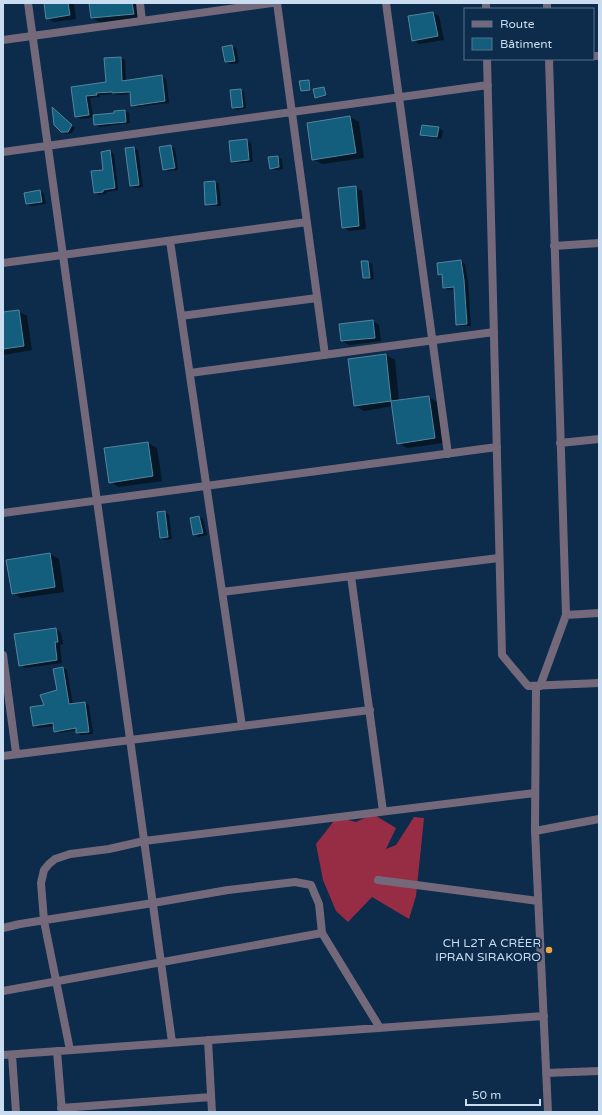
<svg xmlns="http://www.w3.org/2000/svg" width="602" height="1115" font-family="'Varela Round',sans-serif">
	<rect width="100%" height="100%" fill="#0d2b4a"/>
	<path fill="#972d45" d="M373,814L396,828L386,849L396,845L414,817L424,818L416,896L409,919L372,897L348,922L336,911L323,880L316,844L337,817L356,822Z"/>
	<path fill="#0007" d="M45,3H74L76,19L54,22L47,18Z
		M90,3H140L142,18L101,23L92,18Z
		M433,13L439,16L444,40L419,44L413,40Z
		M232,46L236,48L239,63L230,64L226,62L223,48Z
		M121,58L125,60L126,81L162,76L166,79L169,103L137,107L132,105L131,94L117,95L114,94L100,95V97L90,98L93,116L115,114L125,111L129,113L130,123L100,127L95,124V117L81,119L76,117L72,88L107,83Z
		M309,81L310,82L311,90L303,91L302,90Z
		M323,88L325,89L327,96L318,98L316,97Z
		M241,90L244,92L246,108L237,110L233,108Z
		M56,111L75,128L72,133L66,134L62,131Z
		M350,117L359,122L364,158L322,164L313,159Z
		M439,128L443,131L441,139L426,137L421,134Z
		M247,140L251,143L253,162L236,163L232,161Z
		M171,146L175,149L178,170L168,171L164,169Z
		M134,148L138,150L143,187L135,188L131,185Z
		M110,151L114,154L118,190L106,192L107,194L99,195L95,192L104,171Z
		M278,157L282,159L283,169L275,170L270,168Z
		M215,182L219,184L221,206H211L206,204Z
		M355,187L362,191L366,229L349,231L343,227Z
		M40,191L44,194L46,204L31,206L27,203Z
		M461,261L465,264L468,282L471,326H461L457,324L455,289L448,290L444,287L443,276L439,274Z
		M362,262H368L372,264L374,279L368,280L364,278Z
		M18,311L27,316L32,350L3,355V313Z
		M373,321L379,325L381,341L349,345L342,341Z
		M386,355L395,360L399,401L429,397L437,402L443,443L407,448L398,443L393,406L364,411L355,406L349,360Z
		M148,443L157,448L162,481L119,487L110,482Z
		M165,512L169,515L172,539L165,540L161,538Z
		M199,517L203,519L207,535L198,537L194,534Z
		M50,554L59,559L64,592L21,598L13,593Z
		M56,629L61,633L63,644L60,645L62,663L25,668L20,665Z
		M63,668L67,670L73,705L85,703L89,705L93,734L81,735L77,733V730L59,733L55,731L54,726L38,728L34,726L45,706L58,691L54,669Z"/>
	<path fill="#135e7d" stroke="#53859e" d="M44,3H68L70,15L46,19Z
		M89,3H132L134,14L91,18Z
		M433,12L438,36L412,41L408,16Z
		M232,45L235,61L225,62L222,47Z
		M121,57L122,81L162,75L165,101L131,106L130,92L112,93V92L96,93L97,95L86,96L89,115L75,117L71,87L106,82L104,58Z
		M309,80L310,90L301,91L299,81Z
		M324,87L326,95L315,98L313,89Z
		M241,89L243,107L232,108L230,90Z
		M52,107L72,125L68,132H61L54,125Z
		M125,110L126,122L94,125L93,115L114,113V111Z
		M350,116L356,153L312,160L307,123Z
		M422,125L439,127L437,137L420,135Z
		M247,139L249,160L231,162L229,141Z
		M171,145L175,168L163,170L159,147Z
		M134,147L139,185L130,186L125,148Z
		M110,150L115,188L103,190V192L94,193L91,171L103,170L101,152Z
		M278,156L279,167L270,169L268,157Z
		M215,181L217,204L205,205L204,182Z
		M356,186L359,226L342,228L338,188Z
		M40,190L42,202L26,204L24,193Z
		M461,260L464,280L467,324L456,325L454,287L443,288L442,274L438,275L437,263Z
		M361,261H368L370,278H363Z
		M19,310L24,346L3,349V312Z
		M373,320L375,338L341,341L339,324Z
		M386,354L391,401L354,406L348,359Z
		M429,396L435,438L397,444L391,401Z
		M148,442L153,476L109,483L104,448Z
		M165,511L168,537L160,538L157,512Z
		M199,516L203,533L193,535L190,518Z
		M50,553L55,587L12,594L6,560Z
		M56,628L58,642H55L57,660L19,666L14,634Z
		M63,667L69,704L85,702L89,732L76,733V728L54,732L53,723L33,726L30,707L44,705L40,695L57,690L53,669Z"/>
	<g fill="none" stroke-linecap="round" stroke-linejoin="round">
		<path stroke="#74697b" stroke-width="8" d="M28,3L172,1042
			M140,3L142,21
			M277,3L325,355
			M386,3L448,454
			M486,3V9
			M547,3V9
			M3,40L272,3
			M593,56H599
			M487,59L502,655L528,686L599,683
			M3,152L488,85
			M170,241L242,726
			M554,246L599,243
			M3,263L307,222
			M181,316L317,298
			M190,373L494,332
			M560,443L599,439
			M3,513L497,447
			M351,576L383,811
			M222,592L499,558
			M566,615L599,613
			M3,655L16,753
			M536,686L535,831L548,1112
			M540,686L566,615L549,59
			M3,756L370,710
			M535,831L599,819
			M378,880L538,901
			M3,928L20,924L153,903L228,890L295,882L311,885L319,904L322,933L380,1028
			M3,991L322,933
			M208,1040L212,1112
			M70,1050L44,921L41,883L44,870L49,864L55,859L70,854L109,849L144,841L535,793
			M57,1051L62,1112
			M3,1055L544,1016
			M12,1055L16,1112
			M546,1073L599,1071
			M61,1108L211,1097"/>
	</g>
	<circle fill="#f0a63f" stroke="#0d2b4a" stroke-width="1.5" cx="549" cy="950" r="4"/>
	<g text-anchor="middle" stroke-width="3.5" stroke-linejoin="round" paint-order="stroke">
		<g font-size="12" fill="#cadcef" stroke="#0d2b4a" text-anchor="end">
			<text x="541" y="947">CH L2T A CRÉER<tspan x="541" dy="14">IPRAN SIRAKORO</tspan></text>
		</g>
	</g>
	<rect width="602" height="1115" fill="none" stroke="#cadcef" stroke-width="8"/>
	<rect x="464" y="8" width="130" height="52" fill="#0d2b4a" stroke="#59728c"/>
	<rect x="472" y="21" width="20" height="6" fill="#74697b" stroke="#59728c"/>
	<text x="500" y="28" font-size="12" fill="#cadcef">Route</text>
	<rect x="472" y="38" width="20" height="12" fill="#135e7d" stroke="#59728c"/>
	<text x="500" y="48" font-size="12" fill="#cadcef">Bâtiment</text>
	<path d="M466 1099v6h74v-6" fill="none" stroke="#cadcef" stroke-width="2"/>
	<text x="472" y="1099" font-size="12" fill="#cadcef" stroke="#0d2b4a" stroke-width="3" paint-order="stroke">50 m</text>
</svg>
